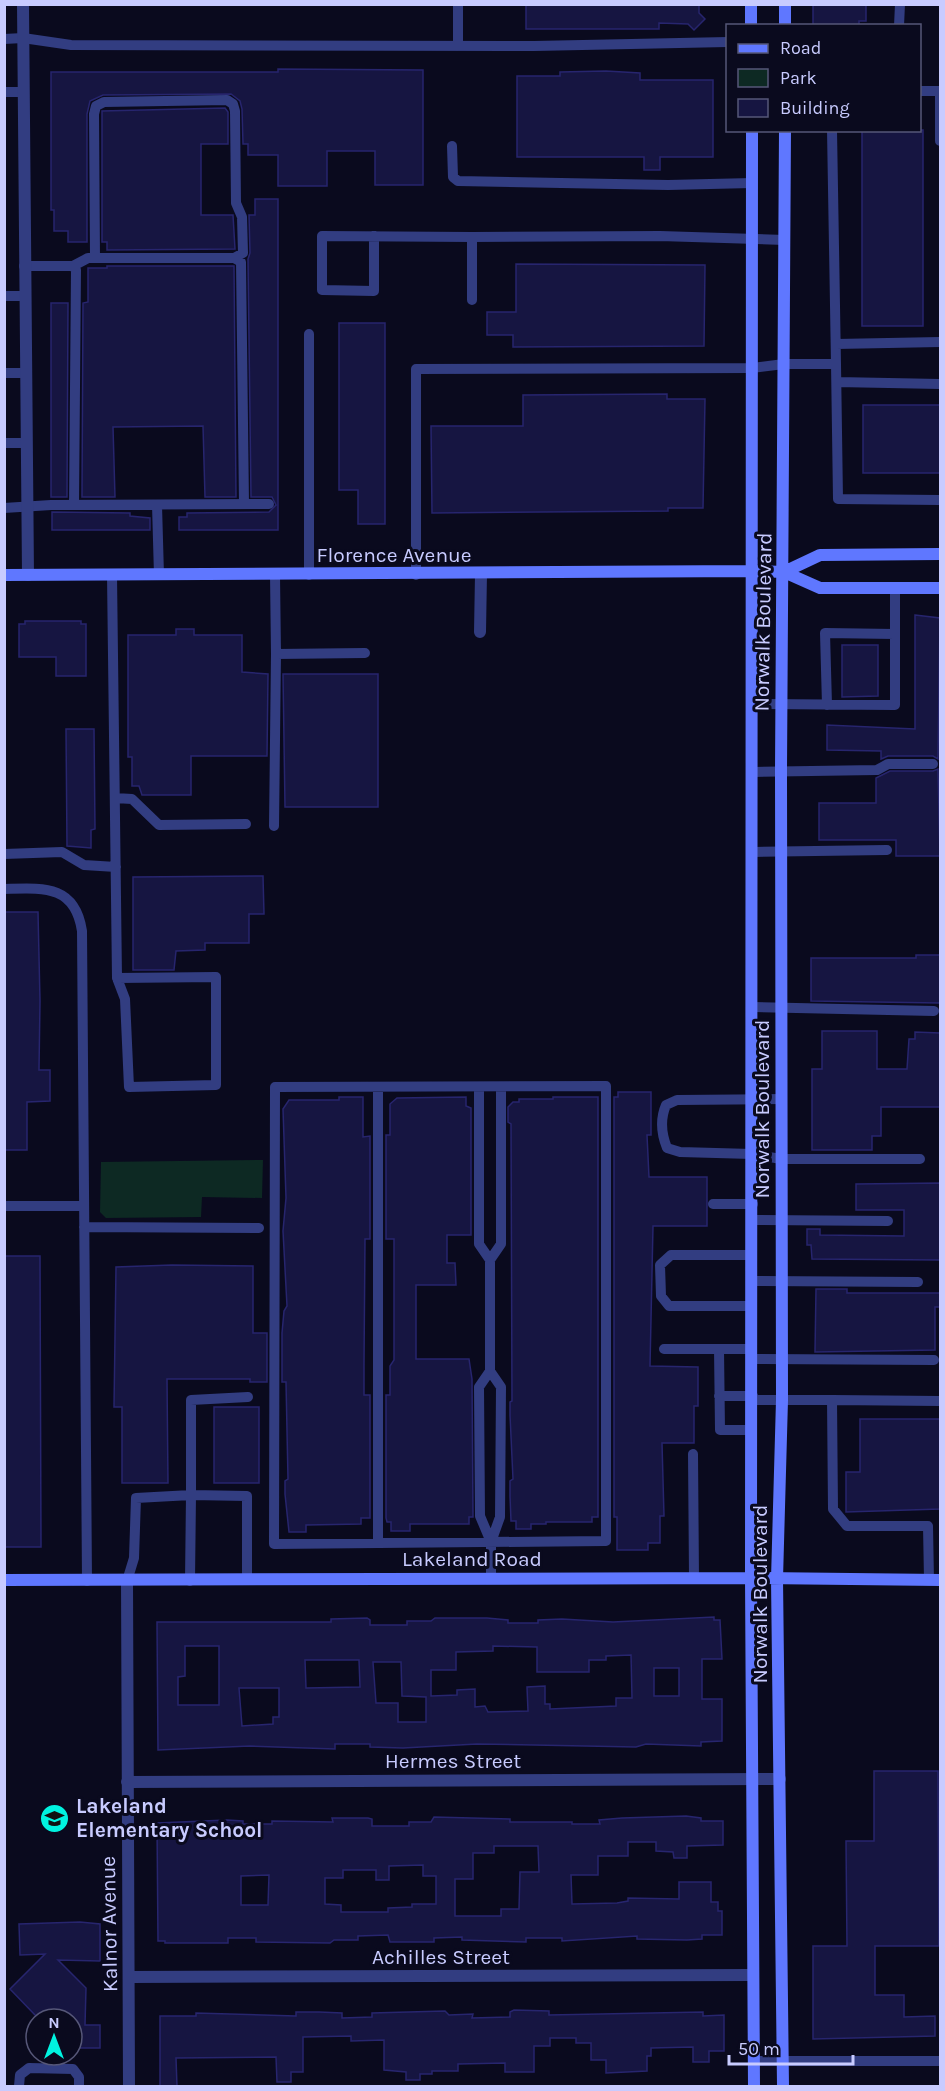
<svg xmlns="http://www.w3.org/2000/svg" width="945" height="2091" font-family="Karla,sans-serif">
	<rect width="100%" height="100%" fill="#0a0a1e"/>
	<path fill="#0d2923" d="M263,1160L262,1198L202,1197L201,1217L106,1218L100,1212L101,1162Z"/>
	<path fill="#161541" stroke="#27256e" stroke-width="1.5" fill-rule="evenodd" d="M526,4H699V13L705,19L694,30L688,24L659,23V29H526Z
		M813,4H866V21H859V26H813Z
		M278,69L423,70V185H375V151H327V186H278V155H248V144H243L242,109L240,101L231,94L103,95L90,101L87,114V242H68V231H54V210H51V72H278Z
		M606,71L640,73V80H713V157H660V170H644V157H517V76H560V72Z
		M225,108L228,112V144H201V215H233L235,249L107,250V242H102V111Z
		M862,130H923V326H862Z
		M255,199H278V530H179V517H187V513L269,512L276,505L272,497H251L248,259L250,253L249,215H255Z
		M516,264L705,265L704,346L513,347V335H487V312H516Z
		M107,266H234L236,497H205L203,426L113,427L115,497H82L83,303L88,302V268H107Z
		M51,303H68L67,497H51Z
		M339,323H385V524H358V490H339Z
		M667,394V399H705L703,508H668V511L432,513L431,426H523V395Z
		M863,405H940V473H863Z
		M52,512L130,513V516L150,518V530H52Z
		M915,615L940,618L938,759L933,756H888L881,759V751L827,750V725L915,729Z
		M25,621H81V624H86V676H56V657H19V624H25Z
		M176,629H194V635H242V672L268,674L267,756H191V795H142L139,786H132V757H128V635H176Z
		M842,645H878V696L842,697Z
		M283,674H378V807H285Z
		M66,729H94L95,829L91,830V848L67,846Z
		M938,769L940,856H896V840H819V803H876V778L890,771H933Z
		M263,876L264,914H249V943H205V950L176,951L174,970H133V877Z
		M4,912H38L40,1001L39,1070H50V1101L27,1102V1150H4Z
		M916,955H940V1003L811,1001V958H916Z
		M822,1031H877V1069H907L909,1039H915V1032L940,1033V1107H881V1136H872V1150H812V1069H822Z
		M618,1092H651V1135H647L649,1177H707V1226H653L650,1366L698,1367V1406H694V1443H662L664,1516H660V1543H648V1550H617V1517H614V1097H618Z
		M339,1097H363V1137L370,1136V1239H365L364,1364V1395H370V1518H361V1524L306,1525V1532H289L285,1494V1481L288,1479L286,1382H282V1333L284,1311L287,1306L283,1231L286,1198L283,1109L289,1100H339Z
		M466,1097V1106L471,1108V1235H447V1263H455L456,1285H416V1359H469L472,1379L473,1517H469V1524H410V1531H391V1522H387L386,1518V1395H390V1366L394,1360V1239H386V1135H390V1104L397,1098Z
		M553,1097H598V1517H592V1522H546V1524H531V1529H516V1521H511L510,1496V1481L513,1479L510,1415V1402L512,1401L511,1124L508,1122V1107L513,1102H519V1099H553Z
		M940,1183V1260L812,1259L811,1245H807V1229H820V1235L904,1236V1210H856V1184Z
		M4,1256H40L41,1547H4Z
		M172,1265L253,1266V1333H267V1382H250V1379H167L168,1483H122V1407H114L116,1267Z
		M816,1289H847V1293H940V1307H935V1350L815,1352Z
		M214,1407H259V1483H214Z
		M860,1419H940V1509L846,1512V1472H860Z
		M714,1617V1620H720L722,1659H702V1699H722V1741L701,1742V1746L646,1744L636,1747L477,1744L403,1748L370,1747V1744H335V1749L250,1746L158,1750L157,1622H331V1619L367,1618L370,1620V1625H407V1621H431L435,1618H487L508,1620V1623H538V1620L562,1619L613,1622ZM185,1646H219V1705H178V1677L185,1676ZM493,1646L537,1647V1672H589V1660H606V1656L631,1655L632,1698H616V1706L550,1709V1704H545V1686L527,1687L528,1711L488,1712L485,1706L475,1707V1689L457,1690V1695L431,1696V1670H456V1652L493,1651ZM305,1660H359L360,1687L306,1688ZM373,1662H401L402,1696L426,1697V1722H398V1703H376ZM654,1668H679V1696H654ZM239,1688H279V1717H273V1724L242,1726Z
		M874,1771H938L939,1946H875V1995H904V2017L935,2016V2036L813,2039V1946H847L846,1841H874Z
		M686,1816L701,1818V1821H723V1845L687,1846V1858H674L673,1852L656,1851V1842H628V1856H598V1875H571L572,1904L617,1903L628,1901V1898L679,1899V1882H711V1902H718V1911H722V1935H702V1939L687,1940L637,1939V1936L562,1941V1938H526V1942L462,1940V1937L434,1938V1942H390L388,1935L358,1936V1940H334L330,1943L256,1942V1938H228V1943H165V1941H158L157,1823L227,1820L243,1821V1824H272V1821L333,1822L332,1818H368L372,1819V1826H409V1822H431L434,1817L510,1819V1822H572V1824H600L599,1820L622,1818ZM494,1846H538L539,1872H520L519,1909H501V1916H455V1879H473V1853H494ZM423,1865V1876H436V1904H412V1907L388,1908V1912H341V1905L325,1904V1878H343V1870H376V1880H389V1866ZM269,1875L268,1905H241V1876Z
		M80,1922L100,1924V1961L58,1960L86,1988L85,2025H100V2048H72V2016H36L10,1989L45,1954L20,1955L19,1924Z
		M514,2010L549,2011V2015L703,2012V2016L724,2015V2051H709V2062H693V2047L651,2048V2056H647V2071L606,2073V2060H591V2043H576V2038H550V2046H534V2072H505V2063L458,2064V2071H432V2074H420V2080H406V2072L384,2070V2040L351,2041V2036L303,2037V2072H291V2082H277L276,2057L176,2058L177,2086H160V2016H196V2013L296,2016V2012H319L342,2013V2018L372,2017V2013L445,2011L449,2015L473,2014L472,2018L510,2017V2012Z"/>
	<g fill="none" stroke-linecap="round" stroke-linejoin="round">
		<path stroke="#323d81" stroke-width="10" d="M458,4V46
			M899,26L900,4
			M4,39L23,38L71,45L534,46L728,42
			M920,91H940
			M940,91V141
			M4,92H23
			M452,146L453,177L458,181L668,185L752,183
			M374,236V291L322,290V236L472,237
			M95,258L94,114L96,106L104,102L227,100L233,104L235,111L236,203L242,217L243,253L234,258
			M24,266H73L76,270L74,505
			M73,266L88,258H234L241,262L244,504
			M4,296H25
			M472,300V237L660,236L785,240
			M836,344L940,342
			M836,364L838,499L940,500
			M4,373H25
			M837,382L940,384
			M4,443H26
			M157,505L159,575
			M4,508L51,505L269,504
			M112,575L117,978L125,999L129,1087L216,1085V977L117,978
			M275,575L276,654L365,653
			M309,575V334
			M416,575V369L752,368L784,364H836L832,130
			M753,704L895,705V588
			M827,705L825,633L895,634
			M753,772L877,770L888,764H933
			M115,798L132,799L159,825L246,824
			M274,826L276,654
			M753,852L887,850
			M4,854L62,852L84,865L116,867
			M4,889C42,888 75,884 82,931L87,1581
			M753,1007L934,1011
			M606,1086V1541L274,1544L275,1087Z
			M378,1087V1543
			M479,1087V1244L490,1260
			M781,1099L677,1100L666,1105C660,1119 661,1133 667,1148L680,1152L752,1154L781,1159H920
			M713,1204H753
			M4,1206H84
			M753,1220L888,1221
			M84,1227L259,1228
			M752,1255H671L660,1265L661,1296L669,1306H752
			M752,1281L918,1282
			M664,1349H752
			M719,1349L720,1430H752
			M752,1359L934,1360
			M490,1371L501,1387L500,1517L491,1542V1578
			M719,1396H753
			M753,1400H832L833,1509L847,1526H928L929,1580
			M832,1400L940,1401
			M693,1454L694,1578
			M491,1542L480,1516L479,1387L490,1371V1260L501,1244V1087
			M127,1581L134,1558L136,1498L191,1495V1400L248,1397
			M190,1581L191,1495L247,1496V1580
			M753,2061H940
			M19,2086L20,2075L29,2068L73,2069L79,2077V2086"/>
		<path stroke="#323d81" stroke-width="12" d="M23,5L28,575
			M480,632L481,574
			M127,1581L129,2086
			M127,1782L780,1779
			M129,1977L752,1975"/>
		<path stroke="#5f77ff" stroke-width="12" d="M751,4V26
			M785,26V4
			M752,130L751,1578L754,2086
			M784,572L820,555L940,554
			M4,575L753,571L784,572L820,588H940
			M4,1580L751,1578L940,1580
			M783,2086L777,1579L782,1400L781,771L785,130"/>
	</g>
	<defs>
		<symbol id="school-disc" viewBox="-11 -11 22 22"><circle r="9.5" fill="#00f3e0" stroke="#0a0a1e"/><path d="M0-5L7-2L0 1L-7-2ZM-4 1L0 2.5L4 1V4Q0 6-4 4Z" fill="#111"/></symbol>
	</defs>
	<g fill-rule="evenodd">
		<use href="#school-disc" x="38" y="1802" width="33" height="33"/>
	</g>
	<g text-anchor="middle" stroke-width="6" stroke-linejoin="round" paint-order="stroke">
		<g font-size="21" fill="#c8cbff" stroke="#0a0a1e">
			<text x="394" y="562">Florence Avenue</text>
			<text transform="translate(763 622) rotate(-89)" y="7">Norwalk Boulevard</text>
			<text transform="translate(762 1109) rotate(-90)" y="7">Norwalk Boulevard</text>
			<text x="472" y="1566">Lakeland Road</text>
			<text transform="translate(760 1594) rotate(-90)" y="7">Norwalk Boulevard</text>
			<text x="453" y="1768">Hermes Street</text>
			<text transform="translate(109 1924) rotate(-91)" y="7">Kalnor Avenue</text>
			<text x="441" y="1964">Achilles Street</text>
		</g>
		<g font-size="21" font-weight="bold" fill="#c8cbff" stroke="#0a0a1e" text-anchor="start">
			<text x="76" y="1813">Lakeland<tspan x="76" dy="24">Elementary School</tspan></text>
		</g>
	</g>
	<rect width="945" height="2091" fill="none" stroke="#c8cbff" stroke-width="12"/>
	<rect x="726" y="24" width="195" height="108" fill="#0a0a1e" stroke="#565778" stroke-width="1.5"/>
	<rect x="738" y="44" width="30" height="9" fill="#5f77ff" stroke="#565778" stroke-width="1.5"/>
	<text x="780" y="54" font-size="18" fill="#c8cbff">Road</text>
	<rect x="738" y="69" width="30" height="18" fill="#0d2923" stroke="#565778" stroke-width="1.5"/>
	<text x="780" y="84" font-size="18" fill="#c8cbff">Park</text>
	<rect x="738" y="99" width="30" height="18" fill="#161541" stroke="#565778" stroke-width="1.5"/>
	<text x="780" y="114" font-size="18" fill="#c8cbff">Building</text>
	<g transform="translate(54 2037)"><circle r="28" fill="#0a0a1e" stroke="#565778" stroke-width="1.5"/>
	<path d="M0-4.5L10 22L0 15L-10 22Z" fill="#00f3e0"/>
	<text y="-9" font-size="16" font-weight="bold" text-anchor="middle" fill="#c8cbff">N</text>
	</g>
	<path d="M729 2055v9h124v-9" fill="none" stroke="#c8cbff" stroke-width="3"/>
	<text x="738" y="2055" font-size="18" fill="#c8cbff" stroke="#0a0a1e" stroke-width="4.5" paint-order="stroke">50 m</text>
</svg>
